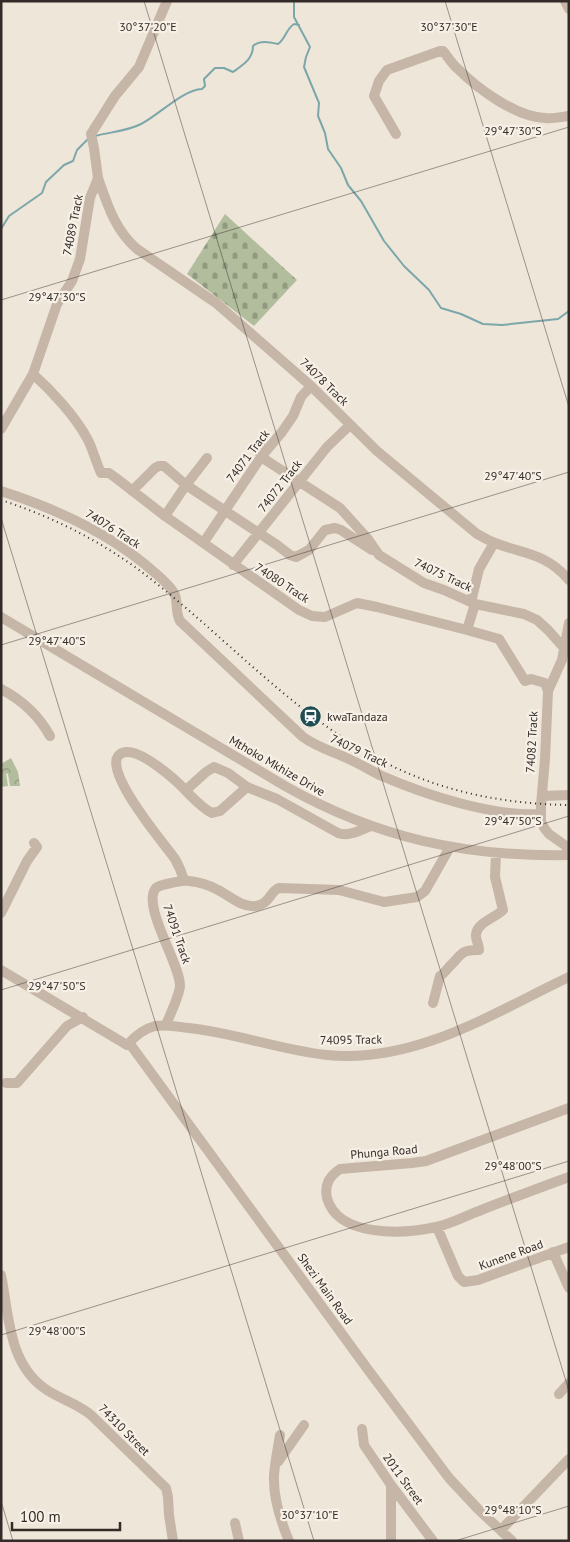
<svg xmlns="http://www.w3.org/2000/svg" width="570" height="1542" font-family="'PT Sans',sans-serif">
	<defs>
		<pattern id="forest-crowns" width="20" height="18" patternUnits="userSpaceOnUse" patternTransform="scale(1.25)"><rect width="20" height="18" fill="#b1bd9c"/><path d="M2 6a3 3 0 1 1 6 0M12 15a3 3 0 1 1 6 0" fill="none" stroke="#919a7f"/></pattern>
		<pattern id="cemetery-stones" width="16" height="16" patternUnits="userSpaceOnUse" patternTransform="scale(1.25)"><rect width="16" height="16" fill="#b1bd9c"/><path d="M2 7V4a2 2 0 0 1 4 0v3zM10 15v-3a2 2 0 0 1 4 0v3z" fill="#919a7f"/></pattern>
	</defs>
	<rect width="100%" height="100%" fill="#efe6da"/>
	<path fill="url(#forest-crowns)" d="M11,758L18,772L20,786H10L8,774L6,773L8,786L1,787V769L3,768L1,764Z"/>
	<path fill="url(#cemetery-stones)" d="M225,214L297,280L254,326L187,274Z"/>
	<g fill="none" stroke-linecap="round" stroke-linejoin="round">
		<path stroke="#7ca7aa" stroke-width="2" d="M294,1V17L310,47L306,57L304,67L319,103L318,116L325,133L328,149L341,168L348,185L361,201L384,241L404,266L429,290L441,308L461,314L483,324L502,325L558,319L569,311
			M95,136C110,132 128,131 141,124C159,115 182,90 202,89L205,86L204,79L215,68H224L233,72C243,65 253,59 253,46C260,40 269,42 278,44C286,38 286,29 294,24L299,25
			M1,229L9,216L42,193L46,182L64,165L73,161L77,150L89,138"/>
		<path stroke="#c6b6a7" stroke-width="10" d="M565,1L569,9
			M396,134L374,96L379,81L387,70L440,51H443C448,57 452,64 458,69C478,89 516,117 545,118C553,119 561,117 569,116
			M98,178C107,204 115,230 137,249L216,303L311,386L377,451L477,534C483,537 489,541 495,543C524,554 546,553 569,580
			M33,374C52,391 76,417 88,440C93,450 96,462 101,473H109L116,478L165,516L299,610L312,616L325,617L357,603L377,607L467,630
			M1,429L33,374L57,304L72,281L80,259L90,198L98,178L94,148L91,134L115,96L139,67L167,1
			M260,444L258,448L261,457L340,508L368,539L379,555L424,583L444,590L475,604L524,614L537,620L548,630L565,649
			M1,491C57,509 110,533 154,572C161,578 171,586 175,595C178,603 175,612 180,621L303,737C318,748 335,752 351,760C362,765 371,771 382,776C426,795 493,817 541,814
			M132,491L155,468L159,466H164L186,485L277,545L290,555L296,557L309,550L325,530L335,528L341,530L372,550
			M165,516L186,485L207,458
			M204,542L261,457L282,432L293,416L301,397L311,386
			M233,565L327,447L350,425
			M471,602L479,569L494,543
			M475,604L467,630L499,639L525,681L531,679L545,683L548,691
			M1,617L285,786C377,838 464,857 569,855
			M569,623L562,660L548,691L545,759L541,805V822L545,829L549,834L566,846L569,854
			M1,689C22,700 39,716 50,736
			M186,790L206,772L214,767L228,773L247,787
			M542,796L569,795
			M184,881C182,873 179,866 175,859C168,848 89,757 126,752C142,750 176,780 186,791C194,799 202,808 212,813L220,811L247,787L277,799L338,833C349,837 360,830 371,826
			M1,913L27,861L37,847L34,843
			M1,970L127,1045L130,1044L369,1371L449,1478L478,1509L512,1541
			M433,1003L440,976C445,973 445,971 449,967C461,956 460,949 479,950C479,944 475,939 476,934C478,922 495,918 503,910L495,877L496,854
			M166,1025C170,1014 179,997 180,986C180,963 141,905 156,888C160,885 166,884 171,883C177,882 183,880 189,881C200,882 209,885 218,890C230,896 242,908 256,906C270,904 270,891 279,888L339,890L384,902L417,897L425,891L450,847
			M127,1045C135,1036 143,1029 155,1026C166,1024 178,1027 189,1028C236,1033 280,1050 327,1055C415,1064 493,1013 569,977
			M6,1083H17L67,1026L83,1017
			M569,1108L426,1161L412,1163L340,1169C330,1176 324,1184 327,1198C338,1238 404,1234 436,1227C451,1224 465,1216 479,1211C509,1199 539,1188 569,1177
			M437,1227L458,1276L464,1282L478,1280L569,1247
			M553,1252L569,1288
			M1,1275C9,1314 8,1362 44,1388C59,1399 77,1403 91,1415L166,1488L168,1497L169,1515L173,1541
			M559,1394L569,1383
			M362,1429L364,1445L391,1485L433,1541
			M280,1435C278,1448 275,1462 274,1475C273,1496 281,1522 289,1541
			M278,1462L304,1425
			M391,1485V1541
			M235,1523L239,1541
			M501,1530L569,1459"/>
		<path stroke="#332b27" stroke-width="2" stroke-dasharray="1 4" stroke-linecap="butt" d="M1,500C50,516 97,539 139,570C219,630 285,707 373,756C433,790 500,804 569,805"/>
	</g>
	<path fill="none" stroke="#332b27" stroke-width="1" stroke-opacity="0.45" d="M144,1L569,1391M445,1L569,407M1,300L569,127M1,518L314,1541M1,645L569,472M1,990L569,816M1,1335L569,1161M1,1501L13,1541M455,1541L569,1506"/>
	<defs>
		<symbol id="station-disc" viewBox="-11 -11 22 22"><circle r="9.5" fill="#204d51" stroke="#f7f0e6"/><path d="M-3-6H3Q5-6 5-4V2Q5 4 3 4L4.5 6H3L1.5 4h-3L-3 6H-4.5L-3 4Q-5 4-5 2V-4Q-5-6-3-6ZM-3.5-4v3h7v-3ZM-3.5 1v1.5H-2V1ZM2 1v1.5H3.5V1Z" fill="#fff"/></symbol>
	</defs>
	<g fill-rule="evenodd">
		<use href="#station-disc" x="298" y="704" width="25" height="25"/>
	</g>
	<g text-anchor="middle" stroke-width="4.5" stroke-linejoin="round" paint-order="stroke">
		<g font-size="12" fill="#332b27" stroke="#f7f0e6">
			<text transform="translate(73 225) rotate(-79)" y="4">74089 Track</text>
			<text transform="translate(324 382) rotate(44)" y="4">74078 Track</text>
			<text transform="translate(248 456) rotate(-53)" y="4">74071 Track</text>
			<text transform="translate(280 486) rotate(-52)" y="4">74072 Track</text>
			<text transform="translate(113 529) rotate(32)" y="4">74076 Track</text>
			<text transform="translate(443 575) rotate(25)" y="4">74075 Track</text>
			<text transform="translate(282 583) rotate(33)" y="4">74080 Track</text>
			<text transform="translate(532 742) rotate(-87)" y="4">74082 Track</text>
			<text transform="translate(359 751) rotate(25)" y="4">74079 Track</text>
			<text transform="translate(277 766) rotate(30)" y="4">Mthoko Mkhize Drive</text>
			<text transform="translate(177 934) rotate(71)" y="4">74091 Track</text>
			<text transform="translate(351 1040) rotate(-1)" y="4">74095 Track</text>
			<text transform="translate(384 1152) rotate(-5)" y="4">Phunga Road</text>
			<text transform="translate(511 1255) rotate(-20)" y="4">Kunene Road</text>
			<text transform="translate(325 1289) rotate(54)" y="4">Shezi Main Road</text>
			<text transform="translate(124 1430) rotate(45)" y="4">74310 Street</text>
			<text transform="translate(403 1479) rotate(54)" y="4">2011 Street</text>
		</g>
		<g font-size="12" fill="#332b27" stroke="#f7f0e6" text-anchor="start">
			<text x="327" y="721">kwaTandaza</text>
		</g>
	</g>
	<g font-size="12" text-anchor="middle" fill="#332b27" stroke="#f7f0e6" stroke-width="4.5" stroke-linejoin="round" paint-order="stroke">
		<text x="148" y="31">30°37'20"E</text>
		<text x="449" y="31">30°37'30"E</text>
		<text x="513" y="135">29°47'30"S</text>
		<text x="57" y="301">29°47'30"S</text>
		<text x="513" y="480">29°47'40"S</text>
		<text x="57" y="645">29°47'40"S</text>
		<text x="513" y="825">29°47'50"S</text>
		<text x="57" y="990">29°47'50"S</text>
		<text x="513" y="1170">29°48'00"S</text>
		<text x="57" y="1335">29°48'00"S</text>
		<text x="513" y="1514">29°48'10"S</text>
		<text x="310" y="1519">30°37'10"E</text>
	</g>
	<rect width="570" height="1542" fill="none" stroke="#332b27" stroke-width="5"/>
	<path d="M12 1522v8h108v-8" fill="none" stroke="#332b27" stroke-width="2.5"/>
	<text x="20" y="1522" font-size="15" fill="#332b27" stroke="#f7f0e6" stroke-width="4" paint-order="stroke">100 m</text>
</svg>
